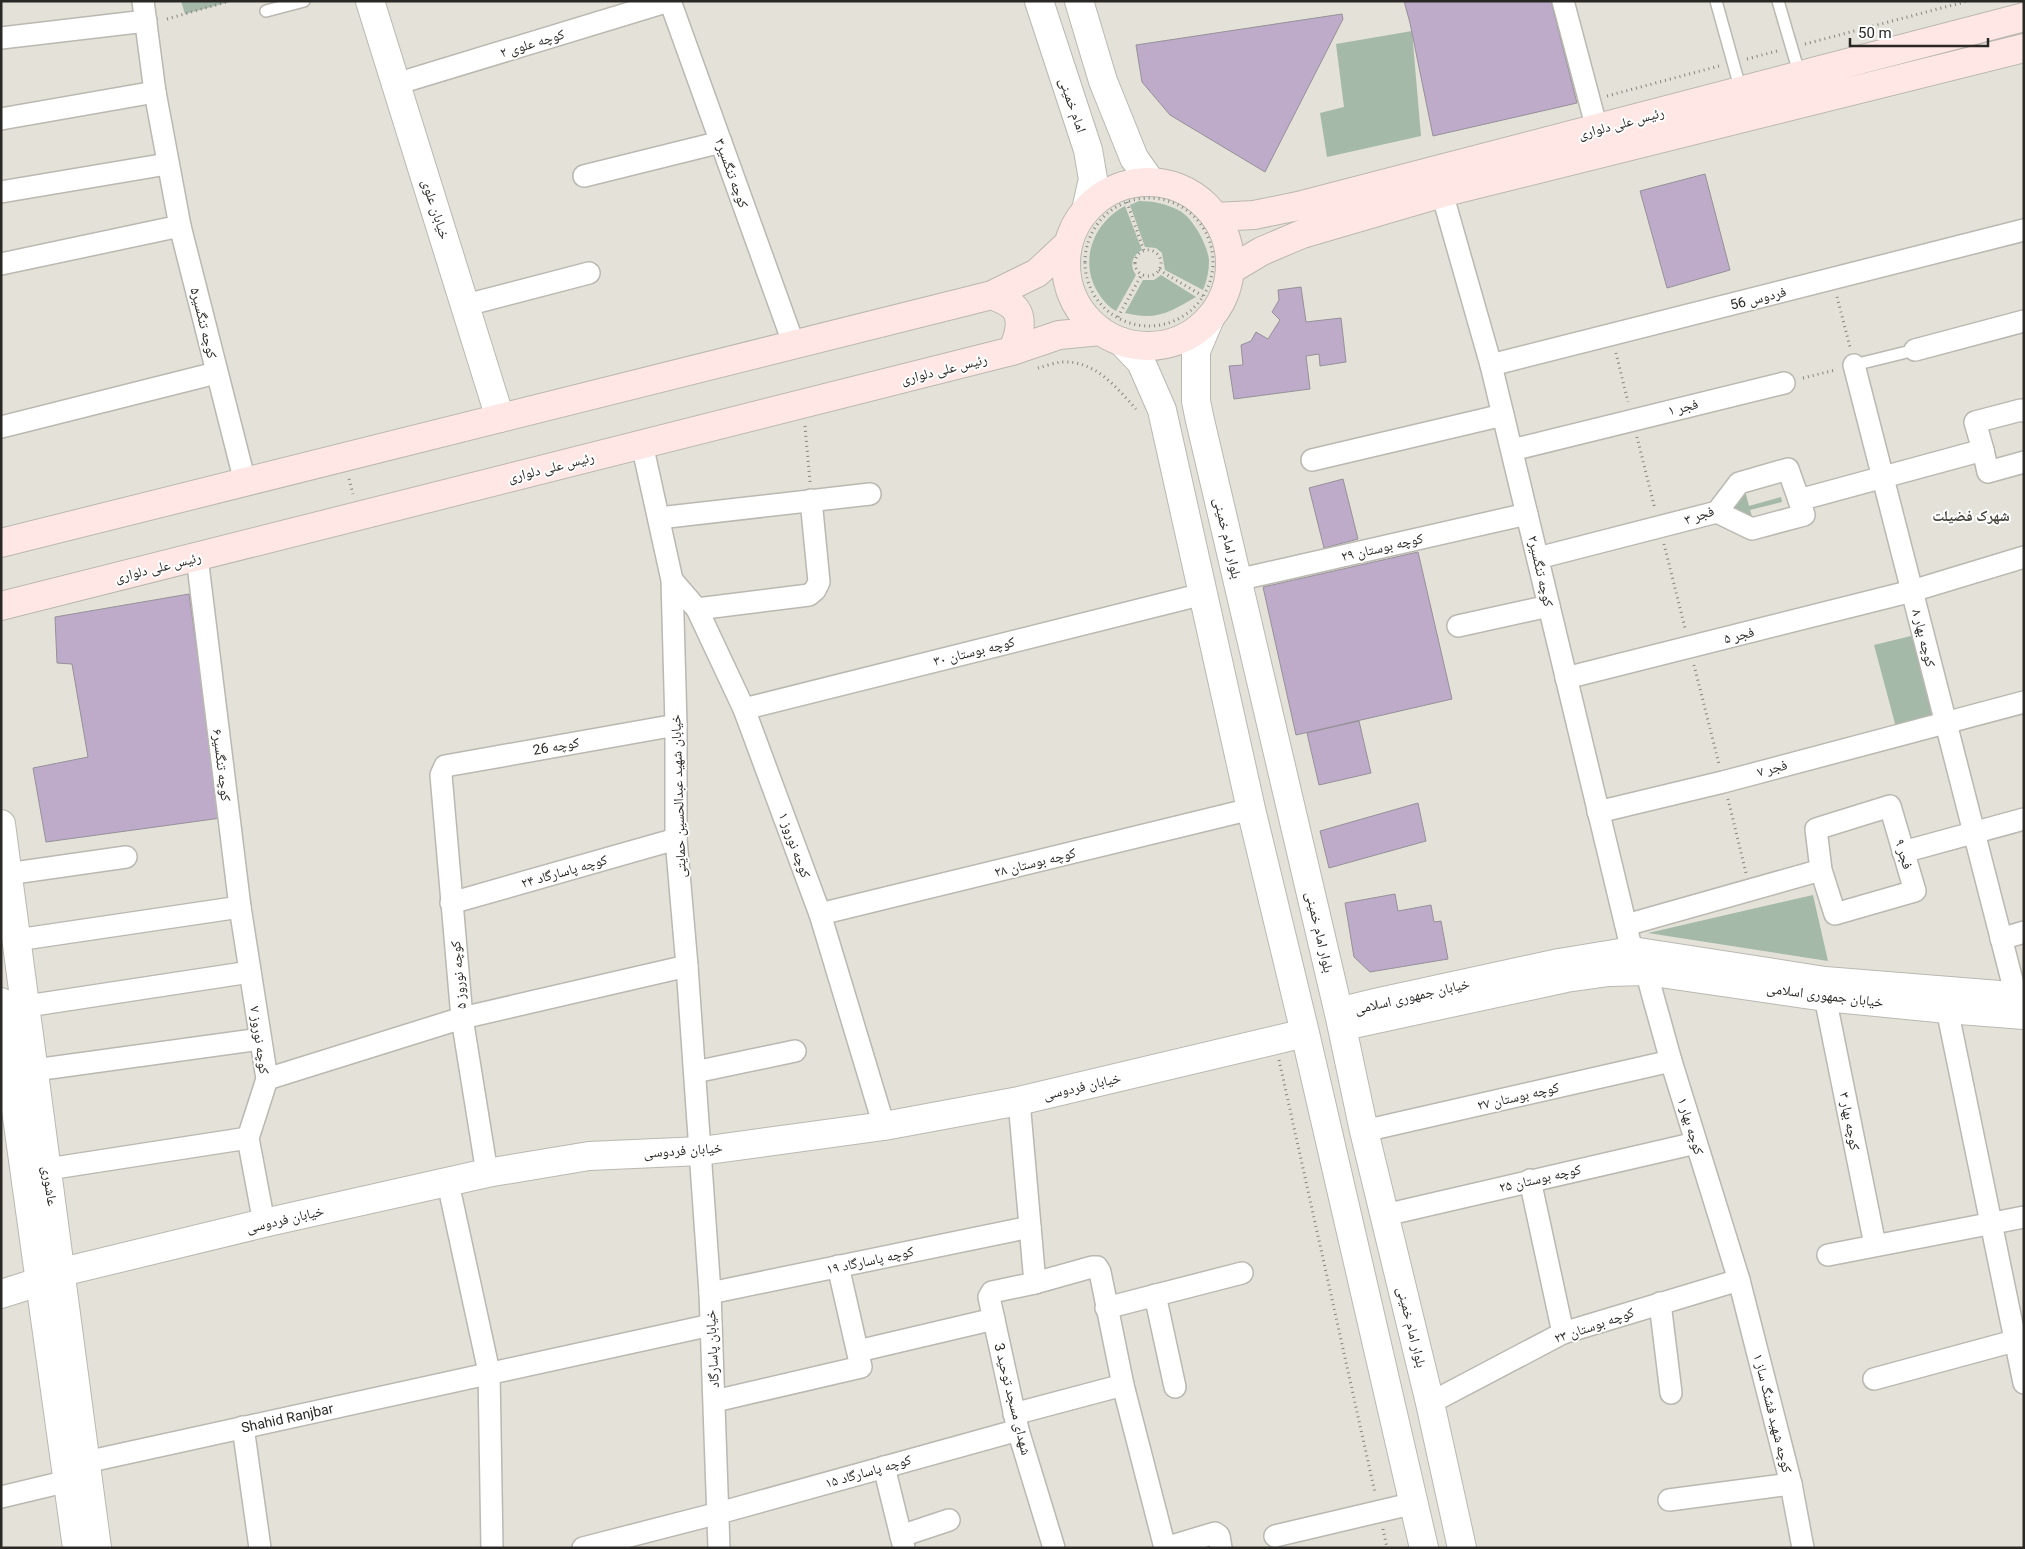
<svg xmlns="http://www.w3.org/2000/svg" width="2025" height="1549" font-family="Roboto,'Noto Naskh Arabic',sans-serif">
	<rect width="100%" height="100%" fill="#e3e1d8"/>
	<path fill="#a4b9a8" d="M181,1H229V2L185,14Z
		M1412,31L1421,136L1327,157L1320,113L1344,107L1336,44Z
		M1139,201C1154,201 1167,204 1180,211C1193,218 1208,246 1209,260C1209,271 1207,280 1203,290L1165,270L1162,253L1156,248L1145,247L1130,205Z
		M1125,206L1142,250C1132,256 1129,265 1136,275L1116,311C1108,307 1102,299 1097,291C1079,260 1094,222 1125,206Z
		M1161,275L1196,297C1169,312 1158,321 1125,313L1143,280H1154Z
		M1745,491L1749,506L1781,497L1782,502L1750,510L1754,522L1732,509Z
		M1919,634L1942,718L1897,731L1874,645Z
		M1813,895L1828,961L1648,933Z"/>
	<path fill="#bdabc9" stroke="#969199" d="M1404,1H1551L1577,103L1433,136L1410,23Z
		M1342,14L1343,19L1265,172L1170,115L1142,82L1136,45Z
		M1705,174L1730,270L1667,288L1640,191Z
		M1301,287L1306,322L1341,318L1346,362L1320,366L1319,354L1306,356L1310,389L1234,399L1229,366L1243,365L1241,345L1251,341L1256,332L1268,339L1280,320L1272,312L1279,300L1278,290Z
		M1343,479L1358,539L1324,548L1309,488Z
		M1418,552L1452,699L1296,735L1263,587Z
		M189,594L221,818L46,842L33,768L88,757L72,664L57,663L55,617Z
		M1359,721L1371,773L1319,785L1307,733Z
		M1418,803L1426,841L1329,868L1320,831Z
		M1395,894L1398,911L1431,905L1434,922L1441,921L1448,959L1370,972L1354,957L1345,903Z"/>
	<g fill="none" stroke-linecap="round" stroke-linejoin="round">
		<defs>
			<path id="service" d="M1716,1L1741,91
				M1778,1L1800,76
				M266,11L304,1
				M1854,365L1915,350"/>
			<g id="minor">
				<path d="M143,1L155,92L180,226L245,482"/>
				<path d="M670,1L794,345"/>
				<path d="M1563,1L1597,129"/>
				<path d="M1,38L146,21"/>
				<path d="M396,84L669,1"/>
				<path d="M1,119L155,92"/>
				<path d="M584,176L721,142"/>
				<path d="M1,192L167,164"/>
				<path d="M1442,193L1491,365L1632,951"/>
				<path d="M1,264L180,226"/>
				<path d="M466,305L589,273"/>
				<path d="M1915,350L2024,321"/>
				<path d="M1491,365L2024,230"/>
				<path d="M1854,365L2016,996"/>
				<path d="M1,427L216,373"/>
				<path d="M642,444L672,580L676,725V839L687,966L710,1293L719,1548"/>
				<path d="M1512,450L1784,383"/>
				<path d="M1983,450L1988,472L2024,462"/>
				<path d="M1312,460L1503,415"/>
				<path d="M1717,512L1752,529L1804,515L1799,500"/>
				<path d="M659,518L870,494"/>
				<path d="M197,557L240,907L267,1079L248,1138L264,1223"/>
				<path d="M1538,558L1717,512L1739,483L1788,469L1799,500L1983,450L1975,422L2021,410L2024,411"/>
				<path d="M672,580L697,609L744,709L820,914L884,1126"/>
				<path d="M1237,580L1527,514"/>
				<path d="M697,609L809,595L815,590L819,582L811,500"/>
				<path d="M1458,626L1549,606"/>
				<path d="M1566,678L1912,591L2024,557"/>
				<path d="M744,709L1203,594"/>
				<path d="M1598,812L1723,782L2024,702"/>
				<path d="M1903,852L2024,819"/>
				<path d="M7,874L126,857"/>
				<path d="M451,903L676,839"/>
				<path d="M820,914L1251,809"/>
				<path d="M1626,925L1821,870L1835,914L1915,891L1890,806L1816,829L1821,870"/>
				<path d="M2001,939L2024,932"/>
				<path d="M17,940L240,907"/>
				<path d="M1646,971L1671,1061L1739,1280L1791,1484L1803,1548"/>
				<path d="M1825,997L1875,1245"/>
				<path d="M27,1006L250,972"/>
				<path d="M1947,1009L2024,1383"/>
				<path d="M35,1070L260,1039"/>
				<path d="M695,1072L795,1051"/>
				<path d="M267,1079L462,1018L687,966"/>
				<path d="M1019,1101L1035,1283"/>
				<path d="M1364,1131L1671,1061"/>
				<path d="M48,1169L248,1138"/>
				<path d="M487,1173L462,1018L441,775L445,766L676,725"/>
				<path d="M1530,1180L1563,1333"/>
				<path d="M448,1183L489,1372L492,1548"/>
				<path d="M1385,1215L1696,1143"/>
				<path d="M1828,1255L2024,1217"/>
				<path d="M710,1293L1030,1227"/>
				<path d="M1155,1295L1175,1387"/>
				<path d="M1660,1303L1671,1393"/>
				<path d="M1106,1308L1242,1273"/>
				<path d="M858,1351L994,1319"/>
				<path d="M1874,1379L2014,1341"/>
				<path d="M715,1401L861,1367L838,1266"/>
				<path d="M1430,1403L1563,1333L1739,1280"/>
				<path d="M1014,1414L1123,1385"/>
				<path d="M243,1427L260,1548"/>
				<path id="s1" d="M86,1462L711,1325"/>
				<path d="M884,1467L904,1548"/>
				<path d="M1,1497L68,1481"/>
				<path d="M1669,1500L1791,1484"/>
				<path d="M901,1536L949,1520"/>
				<path d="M1275,1536L1415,1503"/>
				<path d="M583,1548L719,1513L1018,1430"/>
				<path d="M1054,1548L1018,1430L989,1297L992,1292L1035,1283L1092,1267H1097L1100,1272L1123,1385L1165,1548L1215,1533L1219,1536L1221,1548"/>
			</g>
			<path id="tertiary" d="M370,1L500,418
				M1039,1L1088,150L1093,179L1086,210
				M1079,1L1103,81L1134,158L1151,182
				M1210,318L1196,351V401L1199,416L1340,1018L1364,1131L1430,1403L1462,1548
				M1122,342L1141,362L1162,410L1251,809L1305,1033L1424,1548
				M1,824L97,1548
				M2024,997L1825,981L1632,951L1559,963L1375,1003L1350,1009L1340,1018L1353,1024L1566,978L1609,972L1646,971L1825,997L1947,1009L2024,1015
				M1,1002L77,1548
				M1,1294L39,1282L62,1272L264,1223L487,1173L589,1156L701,1151L884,1126L1019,1101L1305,1033"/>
			<path id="secondary" d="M1066 264a82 82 0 1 1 164 0a82 82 0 1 1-164 0Z
				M1215,217L1254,215L1298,206L2024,17
				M1230,270L1262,251L1302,234L1442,193L2024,48
				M992,295C998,298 1005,300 1010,304C1026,315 1019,337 1012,351
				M1,543L992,295L1037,273L1067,245
				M1,606L1012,351L1059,335L1101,331"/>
		</defs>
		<use href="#service" stroke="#bab8b0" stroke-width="14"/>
		<use href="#minor" stroke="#bab8b0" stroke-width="24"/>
		<use href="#tertiary" stroke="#bab8b0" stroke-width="30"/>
		<use href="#secondary" stroke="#bab8b0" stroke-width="30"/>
		<path stroke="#87857f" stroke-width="3" stroke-dasharray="1 4" stroke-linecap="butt" d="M167,19L230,1
			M1805,44L1968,1
			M1747,59L1777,51
			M1607,96L1719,66
			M1085 262a64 64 0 1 1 128 0a64 64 0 1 1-128 0Z
			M1127,202L1144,251
			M1135 263a13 13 0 1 1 26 0a13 13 0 1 1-26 0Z
			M1159,270L1203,296
			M1837,297L1850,347
			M1118,317L1142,274
			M1616,353L1628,402
			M1038,368C1045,366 1054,363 1061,362C1095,360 1115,386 1136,409
			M1803,378L1835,370
			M805,426L810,482
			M1637,437L1655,509
			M349,479L353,494
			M1664,544L1685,628
			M1694,665L1719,764
			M1728,799L1746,873
			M1279,1060L1375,1493
			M1383,1529L1387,1548"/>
		<use href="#service" stroke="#fff" stroke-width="11"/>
		<use href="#minor" stroke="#fff" stroke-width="21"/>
		<use href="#tertiary" stroke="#fff" stroke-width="28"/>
		<use href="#secondary" stroke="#fee7e4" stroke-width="28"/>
	</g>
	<g text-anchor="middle" stroke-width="4" stroke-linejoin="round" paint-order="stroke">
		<g font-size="14" fill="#292825" stroke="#fff">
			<text transform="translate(532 43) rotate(-17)" y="5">کوچه علوی ۲</text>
			<text transform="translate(1073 105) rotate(71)" y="5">امام خمینی</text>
			<text transform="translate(1621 123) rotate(-15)" y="5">رئیس علی دلواری</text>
			<text transform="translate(732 173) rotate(70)" y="5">کوچه تنگسیر۳</text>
			<text transform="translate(436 209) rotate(72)" y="5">خیابان علوی</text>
			<text transform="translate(1758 298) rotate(-14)" y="5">فردوس 56</text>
			<text transform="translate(204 323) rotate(76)" y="5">کوچه تنگسیر۵</text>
			<text transform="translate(944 369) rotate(-14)" y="5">رئیس علی دلواری</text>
			<text transform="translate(1683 407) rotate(-14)" y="5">فجر ۱</text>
			<text transform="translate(551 467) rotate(-14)" y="5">رئیس علی دلواری</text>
			<text transform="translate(1699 515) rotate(-19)" y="5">فجر ۳</text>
			<text transform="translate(1228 538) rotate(77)" y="5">بلوار امام خمینی</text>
			<text transform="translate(1382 547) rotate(-13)" y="5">کوچه بوستان ۲۹</text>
			<text transform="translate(158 567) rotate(-14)" y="5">رئیس علی دلواری</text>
			<text transform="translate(1541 571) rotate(77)" y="5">کوچه تنگسیر۲</text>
			<text transform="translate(1739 635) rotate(-14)" y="5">فجر ۵</text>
			<text transform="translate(1924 638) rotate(76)" y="5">کوچه بهار ۸</text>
			<text transform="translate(974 651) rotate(-14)" y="5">کوچه بوستان ۳۰</text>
			<text transform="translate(556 746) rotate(-10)" y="5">کوچه 26</text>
			<text transform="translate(222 765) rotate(83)" y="5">کوچه تنگسیر۶</text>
			<text transform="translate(1772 768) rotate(-15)" y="5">فجر ۷</text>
			<text transform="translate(678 796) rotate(-92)" y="5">خیابان شهید عبدالحسین حمایتی</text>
			<text transform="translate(795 845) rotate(70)" y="5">کوچه نوروز ۱</text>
			<text transform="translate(1904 854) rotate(73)" y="5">فجر ۹</text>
			<text transform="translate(1035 862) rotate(-14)" y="5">کوچه بوستان ۲۸</text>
			<text transform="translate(564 871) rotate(-16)" y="5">کوچه پاسارگاد ۲۴</text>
			<text transform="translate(1320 932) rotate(77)" y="5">بلوار امام خمینی</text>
			<text transform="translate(458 975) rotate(-95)" y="5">کوچه نوروز ۵</text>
			<text transform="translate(1825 995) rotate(7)" y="5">خیابان جمهوری اسلامی</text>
			<text transform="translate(1412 996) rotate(-13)" y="5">خیابان جمهوری اسلامی</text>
			<text transform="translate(260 1040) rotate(82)" y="5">کوچه نوروز ۷</text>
			<text transform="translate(1082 1086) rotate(-13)" y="5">خیابان فردوسی</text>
			<text transform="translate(1518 1096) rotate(-13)" y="5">کوچه بوستان ۲۷</text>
			<text transform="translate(1850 1121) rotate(79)" y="5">کوچه بهار ۳</text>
			<text transform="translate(1691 1126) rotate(73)" y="5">کوچه بهار ۱</text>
			<text transform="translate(683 1150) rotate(-4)" y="5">خیابان فردوسی</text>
			<text transform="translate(1540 1178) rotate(-13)" y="5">کوچه بوستان ۲۵</text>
			<text transform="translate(50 1186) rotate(82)" y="5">عاشوری</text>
			<text transform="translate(285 1219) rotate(-13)" y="5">خیابان فردوسی</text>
			<text transform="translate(870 1260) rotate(-12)" y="5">کوچه پاسارگاد ۱۹</text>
			<text transform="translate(1594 1325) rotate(-19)" y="5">کوچه بوستان ۲۳</text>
			<text transform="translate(1412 1327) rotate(76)" y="5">بلوار امام خمینی</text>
			<text transform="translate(712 1349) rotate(-93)" y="5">خیابان پاسارگاد</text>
			<text transform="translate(1013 1399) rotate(76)" y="5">شهدای مسجد توحید 3</text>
			<text transform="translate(1773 1413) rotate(76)" y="5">کوچه شهید فشنگ ساز ۱</text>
			<text dy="5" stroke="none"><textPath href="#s1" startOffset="206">Shahid Ranjbar</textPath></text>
			<text transform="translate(868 1471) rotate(-16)" y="5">کوچه پاسارگاد ۱۵</text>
		</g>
		<g font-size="15" font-weight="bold" fill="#46453e" stroke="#fff">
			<text x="1971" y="521">شهرک فضیلت</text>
		</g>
	</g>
	<rect width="2025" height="1549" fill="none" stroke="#292825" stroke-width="5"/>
	<path d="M1850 38v8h138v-8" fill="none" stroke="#292825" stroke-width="2.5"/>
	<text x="1858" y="38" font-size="15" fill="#292825" stroke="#ffffff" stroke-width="4" paint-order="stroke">50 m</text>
</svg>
